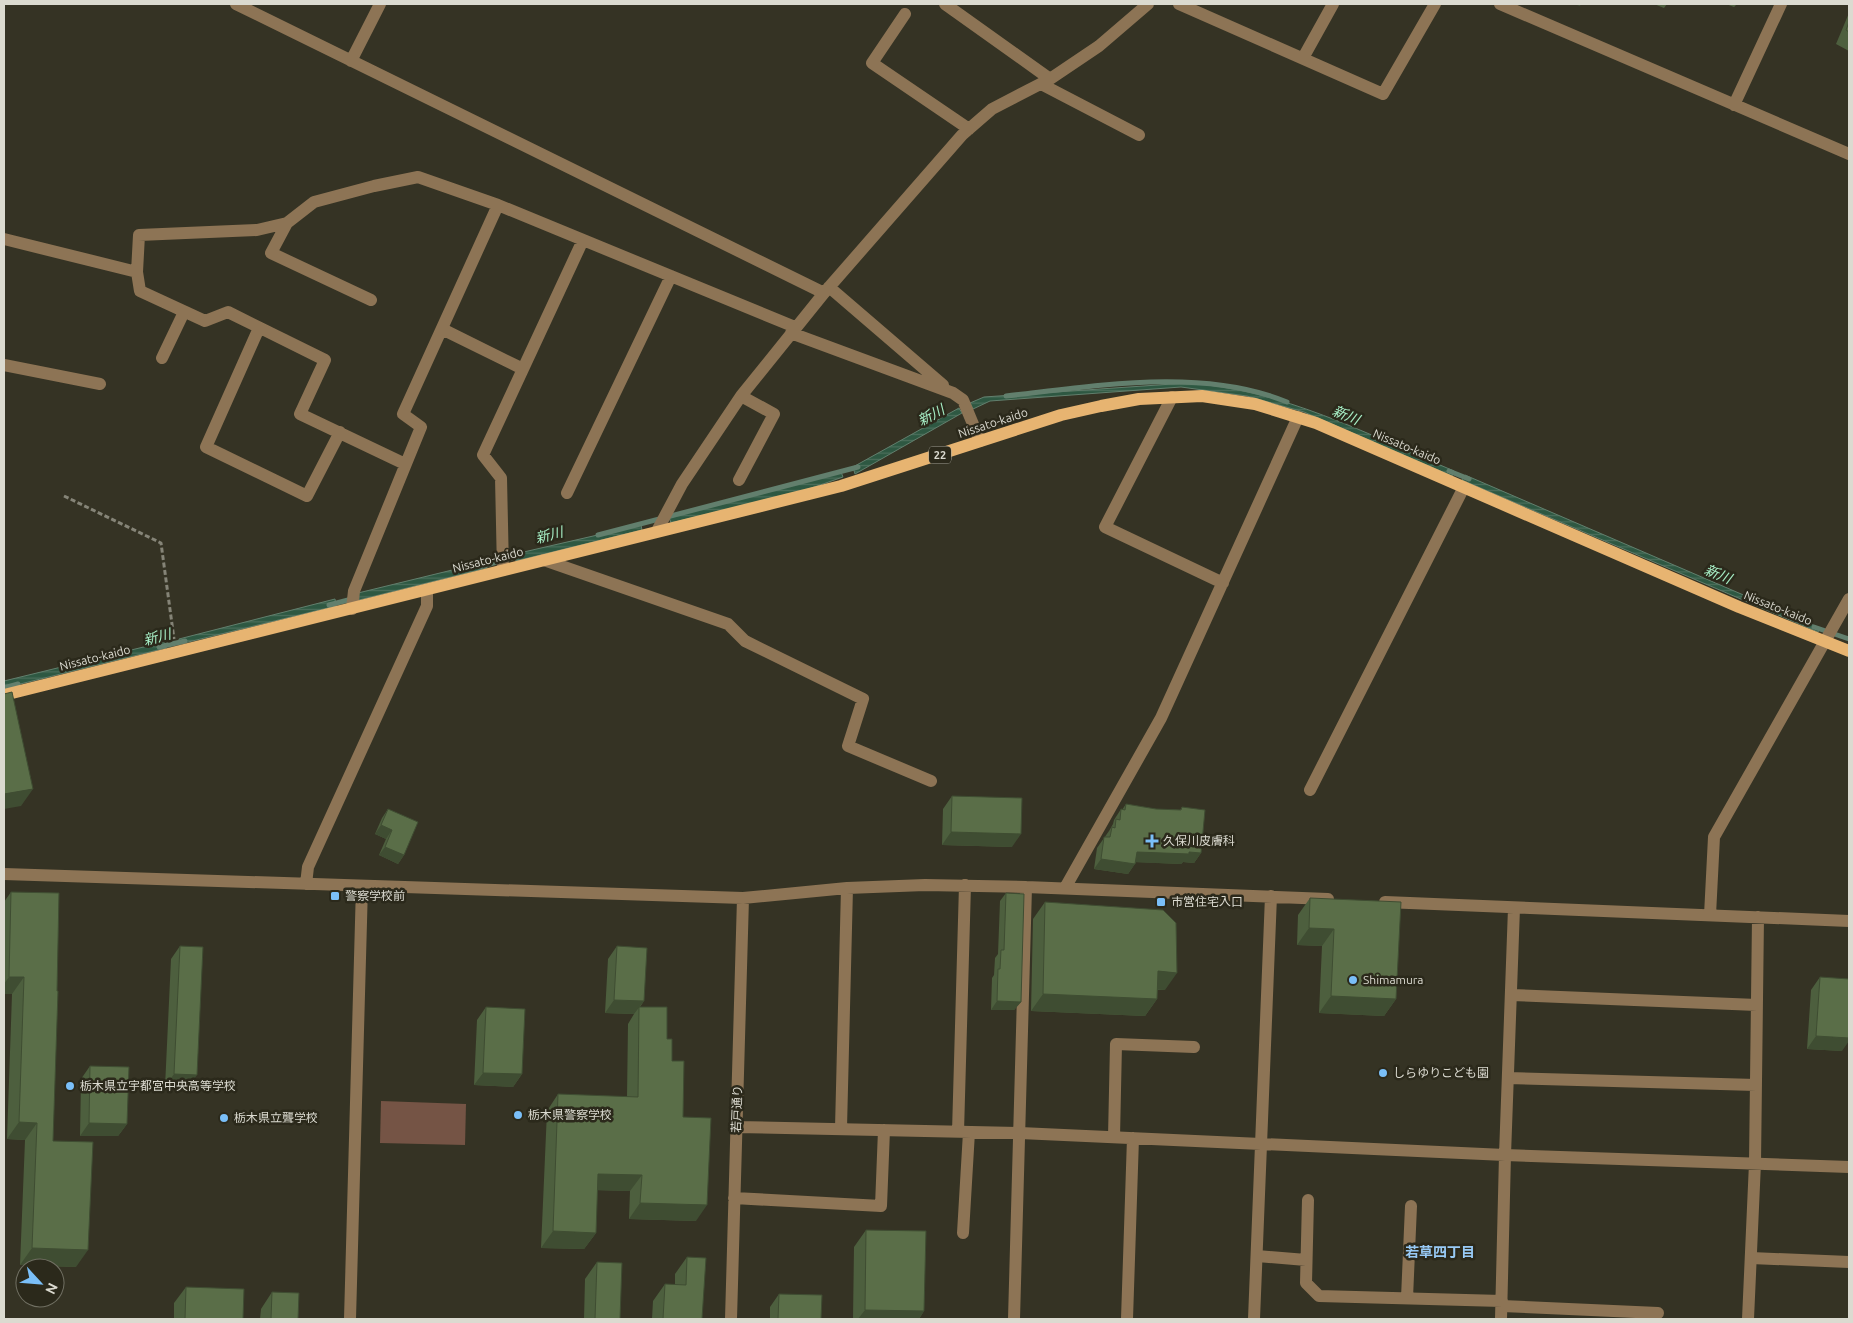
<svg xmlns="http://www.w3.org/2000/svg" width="1853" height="1323" font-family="Ubuntu,'Noto Sans JP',sans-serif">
	<defs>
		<pattern id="water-rules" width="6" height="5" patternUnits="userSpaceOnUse" patternTransform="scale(1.25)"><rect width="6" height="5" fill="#2e5842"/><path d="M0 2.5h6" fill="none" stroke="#4c6f5c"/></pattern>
	</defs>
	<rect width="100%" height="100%" fill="#353324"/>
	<path fill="#755445" d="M381,1101L466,1104L465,1145L380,1143Z"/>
	<path fill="url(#water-rules)" stroke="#627f6d" d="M1187,383C1282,389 1367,434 1454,471L1452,476L1304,412L1247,396L1181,387L990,401L973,409L970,403L984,397Z
		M959,408L962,413L855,474L853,467Z
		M841,472L843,477L797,493L671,523L669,517Z
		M1465,475L1820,628L1818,632L1462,480Z
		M641,525L642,530L516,561L515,554Z
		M485,562L487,568L359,600L358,593Z
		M335,599L336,606L180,644L179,639Z
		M164,642L166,648L4,688V681Z"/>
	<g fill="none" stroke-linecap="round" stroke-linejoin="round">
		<path stroke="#627f6d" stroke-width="5" d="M1006,396C1095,386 1202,367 1287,402
			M1449,471L1469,479
			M598,535L858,467
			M479,567L522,555
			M329,605L352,599
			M1814,627L1849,639
			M159,647L185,641
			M4,688L18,684"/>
		<path stroke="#858477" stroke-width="3" stroke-dasharray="5 2.5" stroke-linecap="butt" d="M64,496L161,543L174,639"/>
		<path stroke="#8d7455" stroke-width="12" d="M236,4L824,293
			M945,4L1050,79
			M1179,4L1383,94L1435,4
			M1500,4L1849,154
			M905,14L872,63L969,129
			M1303,58L1333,4
			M351,61L380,4
			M1041,84L1139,135
			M1734,105L1781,4
			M287,223L271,253L371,300
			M4,239L137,272
			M829,287L943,385
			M259,328L206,447L307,496L340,432
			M442,329L523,369
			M791,333L953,393L963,400L980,441
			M162,358L184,312
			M4,365L100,384
			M1172,397L1105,527L1223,583
			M405,464L300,414L325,360L228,312L205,321L140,291L137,272L139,235L257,230L287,223L314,202L374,186L418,177L498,205L795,327
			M739,480L774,414L741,396
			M567,493L671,276
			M657,531L682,484L741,396L824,293L962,135L992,109L1050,79L1099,46L1148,4
			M544,560L728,624L745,641L863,699L848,746L931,781
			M503,570L501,478L483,455L583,240
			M352,609L354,591L421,427L403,414L498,205
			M1310,790L1464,487
			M4,874L743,898L847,888L925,885L1026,887L1328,899
			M306,884L308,867L427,606V590
			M1065,888L1161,718L1298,417
			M1385,902L1849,921
			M1710,915L1714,837L1849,599
			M1511,995L1757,1005
			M1508,1078L1756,1085
			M736,1127L1020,1133L1505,1155L1849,1167
			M841,1128L847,888
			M958,1132L965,885
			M1114,1137L1116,1044L1194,1047
			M734,1198L881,1206L884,1130
			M1308,1200L1306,1283L1319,1296L1502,1301
			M963,1233L969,1132
			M1257,1256L1306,1260
			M1751,1258L1849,1262
			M1407,1298L1411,1206
			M1502,1306L1658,1313
			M350,1319L362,886
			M731,1319L743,898
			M1014,1319L1026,887
			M1127,1319L1133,1138
			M1254,1319L1271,896
			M1501,1319L1505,1155L1514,908
			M1748,1319L1755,1163L1758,917"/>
		<path stroke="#e7b471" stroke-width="12" d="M4,695L841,486L1061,415L1101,406L1139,399L1202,396L1255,404L1316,423L1739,607L1849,651"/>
	</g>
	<path fill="#4d5f3e" d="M1654,4H1667L1664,8Z
		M1726,4H1737L1734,7Z
		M1849,13V51L1836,44Z
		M952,796L1012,847L942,845L943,809Z
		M1126,804L1156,809L1180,810L1182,807L1201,853L1194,863L1183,862L1181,864L1136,862L1128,874L1094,869L1097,848L1109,831L1113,824L1114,820L1121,809L1122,810Z
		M388,809L404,855L398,864L379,855L386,839L375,834L382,818Z
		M11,892L53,1141L76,1267L20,1265L25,1140L7,1139L12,994H4V902Z
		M1006,893L1021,1002L1014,1010H991L992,978L994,975L995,958L998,954L1000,901Z
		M1310,898L1396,999L1384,1016L1319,1013L1322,946L1297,945L1298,915Z
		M1045,902L1165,990H1157V999L1145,1016L1031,1011L1033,919Z
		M180,946L188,1088L165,1087L171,959Z
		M617,946L644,1001L640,1007L667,1039L683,1117L696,1221L629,1219L630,1191L597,1190L596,1233L584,1249L541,1248L547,1111L558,1094L627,1097L628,1024L634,1014L605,1013L608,959Z
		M1820,977L1842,1051L1807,1049L1811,990Z
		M486,1007L522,1074L513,1087L474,1085L477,1020Z
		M90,1066L127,1124L118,1136H80L81,1079Z
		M866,1230L924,1311L919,1319H853L854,1247Z
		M687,1257L702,1319H652L653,1301L665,1284L675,1285V1274Z
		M597,1262L620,1319H584L585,1279Z
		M186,1287L243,1319H174V1303Z
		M272,1292L298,1319H260L261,1309Z
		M779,1294L821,1319H770V1307Z"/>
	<path fill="#3f4d32" d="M1574,4H1581L1580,6Z
		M33,789L21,806L4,809V794Z
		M381,825L392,830L386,839L375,834Z
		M951,832L1021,834L1012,847L942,845Z
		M385,847L404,855L398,864L379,855Z
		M1137,852H1189L1201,853L1194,863L1183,862L1181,864L1130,862Z
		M1101,859L1135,864L1128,874L1094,869Z
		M1309,928L1334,929L1322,946L1297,945Z
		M1158,971L1177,973L1165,990L1146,989Z
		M9,977H24L12,994H4V984Z
		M1043,994L1157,999L1145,1016L1031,1011Z
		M1331,996L1396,999L1384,1016L1319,1013Z
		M614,1000L644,1001L634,1014L605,1013Z
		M997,1001L1021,1002L1014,1010H991Z
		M1816,1036L1849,1038V1041L1842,1051L1807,1049Z
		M483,1073L522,1074L513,1087L474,1085Z
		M174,1074L197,1075L188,1088L165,1087Z
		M19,1122L37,1123L25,1140L7,1139Z
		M89,1123L127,1124L118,1136H80Z
		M598,1174L642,1175L630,1191L586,1190Z
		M640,1203L707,1205L696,1221L629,1219Z
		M553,1231L596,1233L584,1249L541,1248Z
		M32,1248L88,1250L76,1267L20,1265Z
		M865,1310L924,1311L919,1319H858Z"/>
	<path fill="#5a6e48" stroke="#3f4d32" d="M1849,22V32L1846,30Z
		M12,692L33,789L4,794V694Z
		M952,796L1022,798L1021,834L951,832Z
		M1126,804L1156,809L1181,810L1182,807L1205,810L1201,853L1189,852V854L1137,852L1135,864L1101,859L1104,837H1110L1112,827L1115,828L1116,819L1120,820L1121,809L1125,810Z
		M388,809L418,822L404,855L385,847L392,830L381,825Z
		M11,892L59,893L57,991H58L53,1141L93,1142L88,1250L32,1248L37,1123L19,1122L24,977H9Z
		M1006,893L1024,894L1021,1002L997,1001L998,969H1000L1001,950H1004Z
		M1310,898L1401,902L1396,999L1331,996L1334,929L1309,928Z
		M1045,902L1163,910L1176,923L1177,973L1158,971L1157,999L1043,994Z
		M180,946L203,947L197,1075L174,1074Z
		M617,946L647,948L644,1001L614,1000Z
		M1820,977L1849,979V1038L1816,1036Z
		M486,1007L525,1009L522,1074L483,1073Z
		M639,1007H667V1039H672V1061H684L683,1117L711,1118L707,1205L640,1203L642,1175L598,1174L596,1233L553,1231L558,1094L638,1097Z
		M90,1066L129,1067L127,1124L89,1123Z
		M866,1230L926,1231L924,1311L865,1310Z
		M687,1257L706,1258L702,1319H663L665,1284L686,1285Z
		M597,1262L622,1263L620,1319H595Z
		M186,1287L244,1289L243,1319H185Z
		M272,1292L299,1293L298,1319H271Z
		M779,1294L822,1295L821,1319H778Z"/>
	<g fill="#7abff8" stroke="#2b291b" stroke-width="2">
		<path d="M1149.5 833.5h5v5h5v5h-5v5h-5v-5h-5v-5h5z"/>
		<rect x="330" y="891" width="10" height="10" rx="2.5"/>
		<rect x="1156" y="897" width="10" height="10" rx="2.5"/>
		<circle cx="1353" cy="980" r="5"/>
		<circle cx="1383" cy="1073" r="5"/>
		<circle cx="70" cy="1086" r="5"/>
		<circle cx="518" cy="1115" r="5"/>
		<circle cx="224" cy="1118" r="5"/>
	</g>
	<g text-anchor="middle" stroke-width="5" stroke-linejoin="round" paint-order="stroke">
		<rect fill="#2b291b" stroke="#a6a59a" stroke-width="1" x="929" y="446.5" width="22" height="17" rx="4"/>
		<g font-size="11" font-weight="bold" fill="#dbdad0">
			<text x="940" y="459">22</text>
		</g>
		<g font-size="12" fill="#dbdad0" stroke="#2b291b">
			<text transform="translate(993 423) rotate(-18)" y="4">Nissato-kaido</text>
			<text transform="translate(1407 447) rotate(23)" y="4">Nissato-kaido</text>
			<text transform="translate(488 560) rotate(-14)" y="4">Nissato-kaido</text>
			<text transform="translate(1778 608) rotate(22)" y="4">Nissato-kaido</text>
			<text transform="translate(95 658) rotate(-14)" y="4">Nissato-kaido</text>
			<text transform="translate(737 1109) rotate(-88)" y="4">若戸通り</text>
		</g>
		<g font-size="12" fill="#dbdad0" stroke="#2b291b" text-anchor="start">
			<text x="1163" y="845">久保川皮膚科</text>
			<text x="345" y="900">警察学校前</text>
			<text x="1171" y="906">市営住宅入口</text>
			<text x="1363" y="984">Shimamura</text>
			<text x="1393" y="1077">しらゆりこども園</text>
			<text x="80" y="1090">栃木県立宇都宮中央高等学校</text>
			<text x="528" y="1119">栃木県警察学校</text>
			<text x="234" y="1122">栃木県立聾学校</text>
		</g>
		<g font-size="14" font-style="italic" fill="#a7efc6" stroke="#2b291b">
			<text transform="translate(931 415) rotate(-28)" y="5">新川</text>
			<text transform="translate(1346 415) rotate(23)" y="5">新川</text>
			<text transform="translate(549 535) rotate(-14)" y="5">新川</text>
			<text transform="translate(1718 574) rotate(23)" y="5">新川</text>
			<text transform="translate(157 637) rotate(-14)" y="5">新川</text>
		</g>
		<g font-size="14" font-weight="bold" fill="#98caf5" stroke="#2b291b">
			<text x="1440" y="1257">若草四丁目</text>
		</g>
	</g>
	<rect width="1853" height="1323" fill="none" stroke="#dbdad0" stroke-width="10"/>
	<g transform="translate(40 1283) rotate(116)"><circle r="24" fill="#2b291b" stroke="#717063"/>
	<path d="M0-4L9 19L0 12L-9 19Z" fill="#7abff8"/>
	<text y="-8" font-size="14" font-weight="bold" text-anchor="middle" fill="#dbdad0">N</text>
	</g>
</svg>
